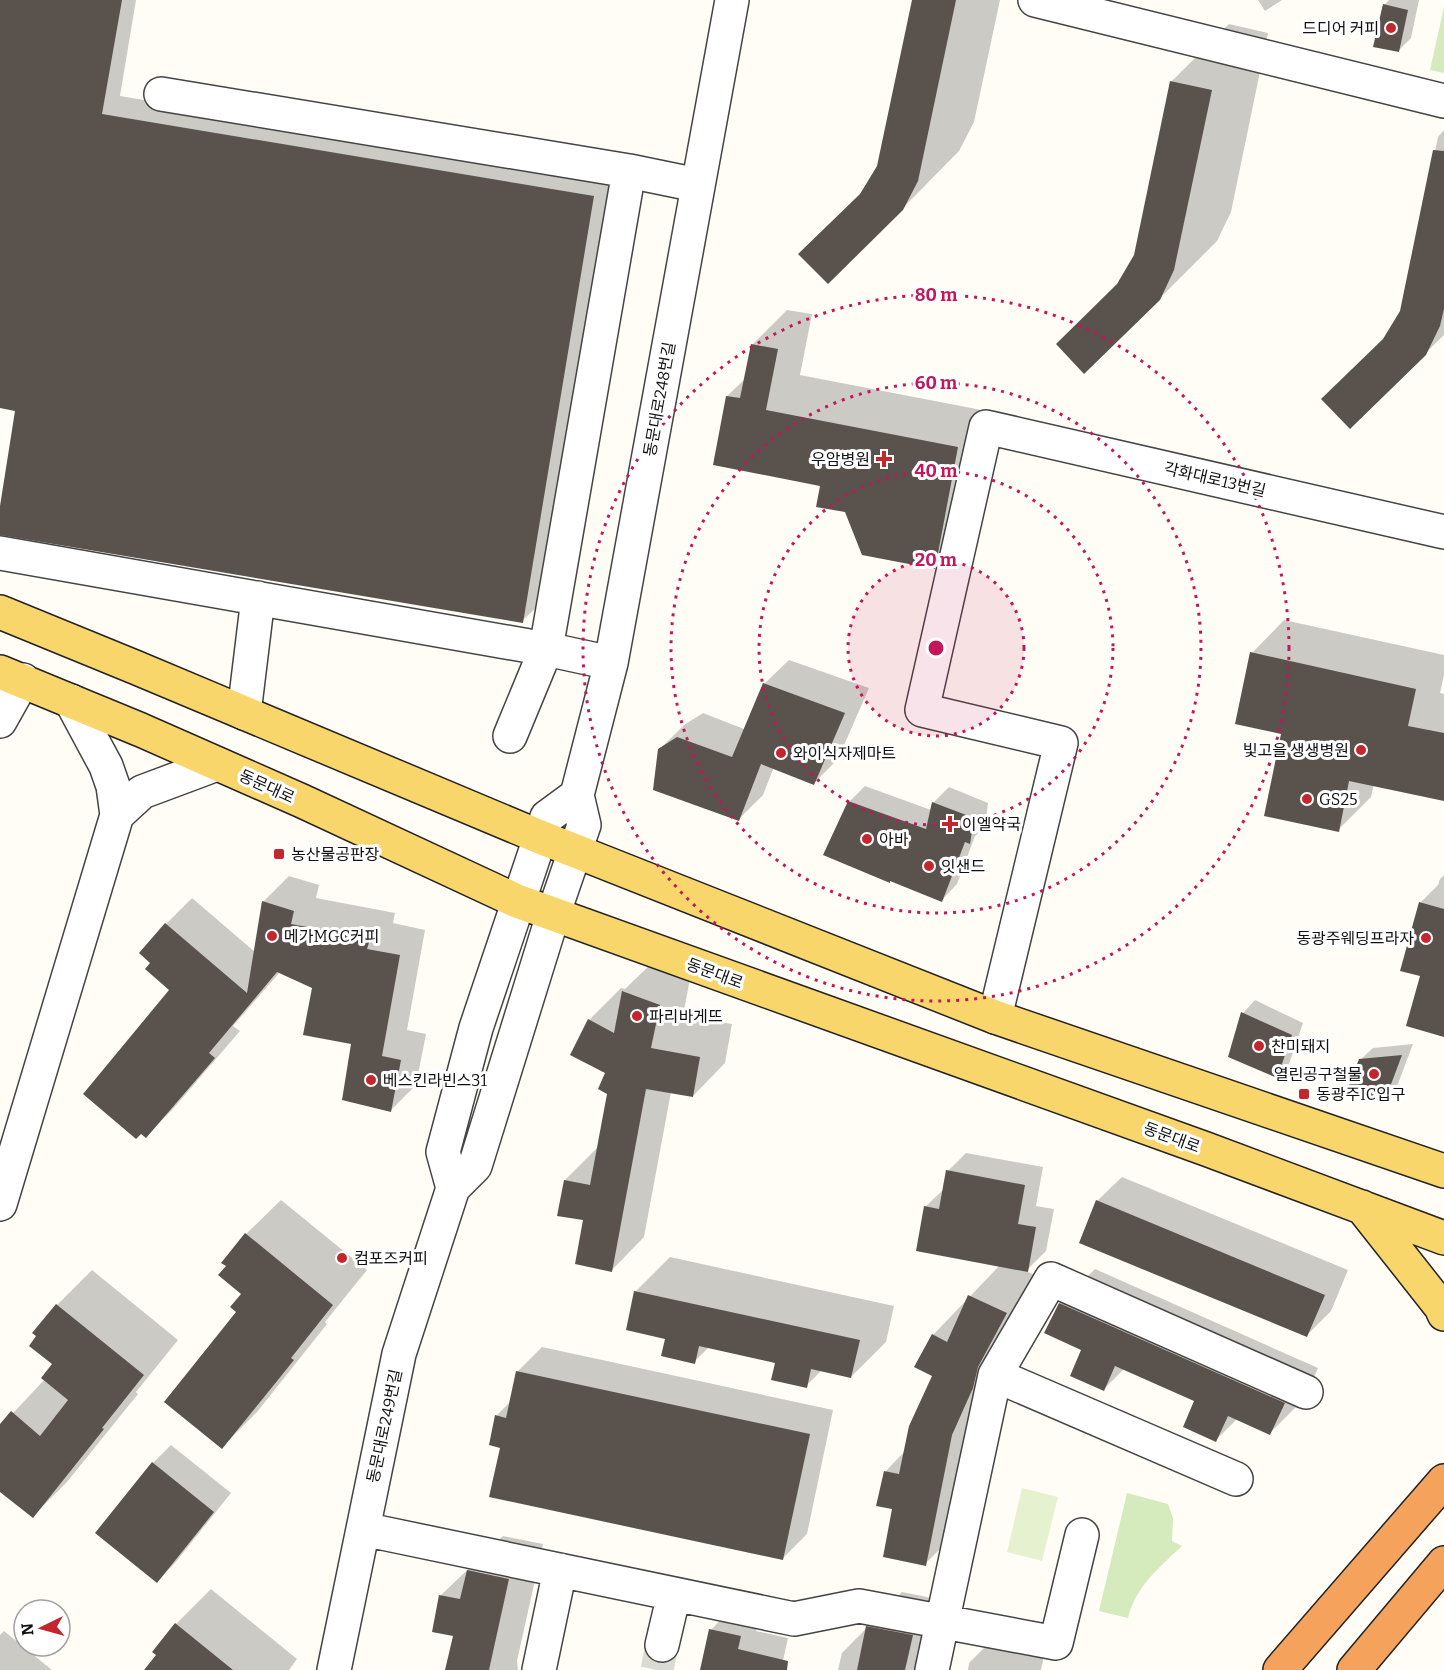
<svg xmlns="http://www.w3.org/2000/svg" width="1444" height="1670" font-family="Bitter,'Noto Sans KR',serif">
	<rect width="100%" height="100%" fill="#fffdf5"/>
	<path fill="#d5ebbd" d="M1444,7V73L1430,70Z
		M1127,1493L1168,1504L1173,1518L1172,1541L1182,1546C1159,1568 1136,1586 1128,1618L1099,1611Z"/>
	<path fill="#e6f2cf" d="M1022,1488L1058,1497L1042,1561L1007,1552Z"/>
	<path fill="#0003" d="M0,0H136L120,96L611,178L541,603L522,621L0,533V515L17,409L0,406Z
		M913,0H1000L974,122L959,151L902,209L863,192L879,167Z
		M1258,0H1282L1265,11Z
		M1389,0H1419L1411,38L1398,51L1384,5Z
		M1229,24L1268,33L1231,212L1217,241L1159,299L1119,282L1135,256L1172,81Z
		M1444,130V335L1350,427L1386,337L1401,311L1438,137Z
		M787,310L812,314L800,375L992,412L969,532L934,567L846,511L821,484L727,396L746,378L752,345Z
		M1284,620L1444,655V675L1440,693L1444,694V799L1374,784L1371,797L1338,830L1283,733L1252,653Z
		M789,660L869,688L838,759L814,783L774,767L763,795L739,819L660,749L684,725L703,713L744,729L764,684Z
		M865,786L931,810L933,803L949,787L988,803L985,827L975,836L957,884L942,900L849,802Z
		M1444,875V1035L1421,975L1420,903L1438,885L1440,879Z
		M289,876L319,885L316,898L395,913L393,923L425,930L407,1030L426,1034L416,1085L390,1111L353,1043L314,987L280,972L233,1026L240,1031L172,1110L146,1136L172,990L152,963L166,924L192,898L255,952L263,902Z
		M656,959L691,973L683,1016L732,1024L725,1063L693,1096L671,1092L644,1237L612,1270L565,1180L598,1147L608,1093L607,1072L589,1020L621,988L625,989Z
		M1255,1000L1303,1023L1289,1064L1277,1076L1229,1056L1243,1013Z
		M1413,1044L1396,1089L1384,1101L1360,1060L1373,1048Z
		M966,1153L1043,1167L1036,1206L1054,1209L1046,1251L1026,1271L1041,1278L960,1529L925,1564L894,1508L885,1472L905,1451L934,1375L933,1335L1000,1265L925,1207L944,1189L948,1171Z
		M1122,1177L1348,1270L1331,1311L1307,1335L1097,1201Z
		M281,1200L367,1270L325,1322L327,1324L257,1412L222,1447L238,1312L243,1294L228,1266L246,1234Z
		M670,1257L894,1306L886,1342L851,1377L822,1370L806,1386L777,1362L709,1347L694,1362L667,1338L635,1292Z
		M1095,1269L1318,1368L1305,1398L1270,1433L1237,1419L1216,1440L1196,1400L1125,1368L1104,1389L1060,1304Z
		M92,1270L178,1340L136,1392L138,1394L67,1482L33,1516L0,1490V1427L45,1379L54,1364L39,1336L34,1333L57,1305Z
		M542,1347L833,1410L807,1534L782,1559L501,1447L496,1416L511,1401L517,1372Z
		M171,1445L231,1493L175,1563L157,1581L153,1463Z
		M503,1536L543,1544L517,1661L518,1670H447L454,1635L441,1595Z
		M211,1589L297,1659L289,1670H157L176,1624Z
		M902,1592L947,1601L932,1670H838L842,1653Z
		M729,1611L758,1618L756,1631L788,1638L781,1670H702L711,1630Z
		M4,1631L52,1670H0V1635Z
		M988,1644L1044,1656L1041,1670H968L969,1663Z"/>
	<path fill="#5a524d" d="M0,0H122L102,114L594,196L523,623L0,535V506L15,411L0,408Z
		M912,0H956L918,181L903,210L828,284L798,254L860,194L877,166Z
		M1383,4L1408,10L1399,52L1373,47Z
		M1170,81L1212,90L1174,270L1160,300L1084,374L1056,344L1117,284L1134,255Z
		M1433,150L1444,151V309L1440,326L1426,355L1350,429L1321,399L1383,339L1400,311Z
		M751,344L778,349L766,410L958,447L935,569L862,555L845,512L816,507L820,486L713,465L726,396L740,398Z
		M1250,652L1416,689L1408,726L1444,733V801L1349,781L1339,832L1264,816L1281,734L1235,724Z
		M763,683L845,713L814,785L761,764L739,821L653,790L658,749L677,737L732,757Z
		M848,801L926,829L932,802L974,818L970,844L965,842L942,902L890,881V883L823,855Z
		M262,901L294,911L291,924L370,939L367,949L400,955L382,1056L401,1060L391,1112L342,1100L351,1044L303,1035L312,988L277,972L209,1053L215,1058L146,1138L141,1134L136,1139L83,1094L169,990L145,969L150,963L139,953L165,923L247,993Z
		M1419,902L1444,909V1037L1406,1026L1420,976L1400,971Z
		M622,991L660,1005L651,1048L700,1057L693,1097L646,1089L612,1272L575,1264L583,1220L557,1216L564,1180L590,1185L607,1094L598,1089L605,1073L570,1055L588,1019L614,1033Z
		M1241,1012L1292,1035L1277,1078L1228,1057Z
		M1402,1055L1384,1103L1348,1088L1359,1059Z
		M946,1170L1025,1185L1018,1224L1036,1227L1028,1272L916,1251L924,1206L939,1209Z
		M1096,1200L1325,1295L1307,1337L1079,1243Z
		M245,1233L333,1305L291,1358L294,1360L222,1449L164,1402L236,1312L230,1307L241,1294L218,1275L226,1266L221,1263Z
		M634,1291L860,1340L851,1378L811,1369L807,1388L771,1380L775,1363L699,1346L695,1364L661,1356L665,1339L626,1330Z
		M968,1295L1007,1313L978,1367L973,1388L952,1435L926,1566L883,1557L892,1509L876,1506L884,1471L899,1474L909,1426L932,1376L914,1367L932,1334L947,1342Z
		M1059,1303L1285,1403L1270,1435L1228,1416L1216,1442L1183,1427L1194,1401L1115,1366L1104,1391L1070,1376L1081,1350L1044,1333Z
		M56,1304L144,1375L102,1428L104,1429L33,1518L0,1492V1424L11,1411L40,1436L68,1400L41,1378L52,1364L29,1346L36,1336L32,1333Z
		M516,1371L810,1434L783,1560L489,1497L500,1448L489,1445L495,1415L506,1418Z
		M152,1462L214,1512L157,1583L95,1533Z
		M467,1570L509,1579L489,1670H445L453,1636L432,1632L439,1595L460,1599Z
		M175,1623L233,1670H144L156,1655L152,1652Z
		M866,1626L913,1635L905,1670H857Z
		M709,1629L741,1636L738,1649L788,1661L787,1670H700Z"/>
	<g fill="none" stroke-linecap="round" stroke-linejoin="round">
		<path stroke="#dbdad3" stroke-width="33" stroke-dasharray="33 16" stroke-linecap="butt" d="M657,1670L662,1645"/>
		<defs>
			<path id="minor" d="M1035,0L1444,101
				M161,94L629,171L697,185
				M0,553L546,649L611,663
				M71,701L106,766L113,786L117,815L142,792L217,764
				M244,713L258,598
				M0,721L23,680
				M510,736L546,649L629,171
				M995,1017L1061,743L922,710L986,427L1444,532
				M453,1188L443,1152L476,1028L547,817L577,795
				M0,1204L117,815
				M995,1375L1236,1479
				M363,1529L794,1619L859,1606L1056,1643L1082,1535
				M662,1645L674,1594
				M334,1670L399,1354L453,1188L475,1166L553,915L584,825L577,795L611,663L732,0
				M539,1670L560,1570
				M932,1670L995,1375L1051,1279L1306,1392"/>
			<path id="major" d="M0,612L137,668L540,837L995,1017L1444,1171
				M0,672L141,730L302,801L517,901L1206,1149L1444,1238
				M1362,1207L1441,1307L1444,1314"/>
			<path id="highway" d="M1280,1670L1444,1481
				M1354,1670L1444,1563"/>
		</defs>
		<use href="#minor" stroke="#444" stroke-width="36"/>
		<use href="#major" stroke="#222" stroke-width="36"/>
		<use href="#highway" stroke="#222" stroke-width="36"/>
		<use href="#minor" stroke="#fff" stroke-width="33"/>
		<use href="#major" stroke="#f9d66b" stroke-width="33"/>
		<use href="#highway" stroke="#f5a25d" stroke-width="33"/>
	</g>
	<circle cx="936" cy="648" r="88" fill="#c2185b" fill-opacity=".12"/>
	<g fill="none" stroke="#c2185b" stroke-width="3" stroke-dasharray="3 6">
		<circle cx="936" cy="648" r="88"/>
		<circle cx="936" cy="648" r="177"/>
		<circle cx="936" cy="648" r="265"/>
		<circle cx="936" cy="648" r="353"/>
	</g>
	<g fill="#c4262e" stroke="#fff" stroke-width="2">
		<circle cx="1391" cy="28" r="6"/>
		<path d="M881 450h6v6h6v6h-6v6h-6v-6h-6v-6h6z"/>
		<circle cx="1361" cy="750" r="6"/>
		<circle cx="781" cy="753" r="6"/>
		<circle cx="1307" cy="799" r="6"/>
		<path d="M947 815h6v6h6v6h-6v6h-6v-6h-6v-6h6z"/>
		<circle cx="867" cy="839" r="6"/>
		<rect x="273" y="848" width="12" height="12" rx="3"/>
		<circle cx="929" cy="866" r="6"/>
		<circle cx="272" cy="936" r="6"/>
		<circle cx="1426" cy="938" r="6"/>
		<circle cx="637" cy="1016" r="6"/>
		<circle cx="1259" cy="1046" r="6"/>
		<circle cx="1374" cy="1074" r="6"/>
		<circle cx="371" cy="1080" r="6"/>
		<rect x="1298" y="1088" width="12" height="12" rx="3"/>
		<circle cx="342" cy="1258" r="6"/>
	</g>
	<g text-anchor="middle" stroke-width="6" stroke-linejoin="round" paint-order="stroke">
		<g font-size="16" fill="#111" stroke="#fff" text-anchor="start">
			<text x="1379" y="34" text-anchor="end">드디어 커피</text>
			<text x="870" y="465" text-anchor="end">우암병원</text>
			<text x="1349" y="756" text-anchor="end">빛고을 생생병원</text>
			<text x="793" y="759">와이식자제마트</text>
			<text x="1319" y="805">GS25</text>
			<text x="962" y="830">이엘약국</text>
			<text x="879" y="845">아바</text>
			<text x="291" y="860">농산물공판장</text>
			<text x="941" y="872">잇샌드</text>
			<text x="284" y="942">메가MGC커피</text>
			<text x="1414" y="944" text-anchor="end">동광주웨딩프라자</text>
			<text x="649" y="1022">파리바게뜨</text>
			<text x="1271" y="1052">찬미돼지</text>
			<text x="1362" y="1080" text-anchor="end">열린공구철물</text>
			<text x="383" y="1086">베스킨라빈스31</text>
			<text x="1316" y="1100">동광주IC입구</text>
			<text x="354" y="1264">컴포즈커피</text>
		</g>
		<g font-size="16" fill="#111" stroke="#fff">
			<text transform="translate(659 399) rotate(-80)" y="6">동문대로248번길</text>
			<text transform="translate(1215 479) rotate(13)" y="6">각화대로13번길</text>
			<text transform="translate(267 786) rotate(24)" y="6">동문대로</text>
			<text transform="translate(715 973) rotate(20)" y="6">동문대로</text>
			<text transform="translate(1172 1137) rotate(20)" y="6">동문대로</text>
			<text transform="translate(384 1426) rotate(-78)" y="6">동문대로249번길</text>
		</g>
	</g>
	<circle cx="936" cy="648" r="9" fill="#c2185b" stroke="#fff" stroke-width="3"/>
	<g font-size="18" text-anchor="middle" font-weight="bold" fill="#c2185b" stroke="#fff" stroke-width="6" stroke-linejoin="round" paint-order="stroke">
		<text x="936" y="301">80 m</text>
		<text x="936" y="389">60 m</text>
		<text x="936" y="477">40 m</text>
		<text x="936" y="566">20 m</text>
	</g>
	<g transform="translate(42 1628) rotate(265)"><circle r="28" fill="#ffffff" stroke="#a0a0a0" stroke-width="1.5"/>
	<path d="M0-4.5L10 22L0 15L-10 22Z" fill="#c4262e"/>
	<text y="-9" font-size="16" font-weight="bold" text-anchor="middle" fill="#111111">N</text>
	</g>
</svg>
